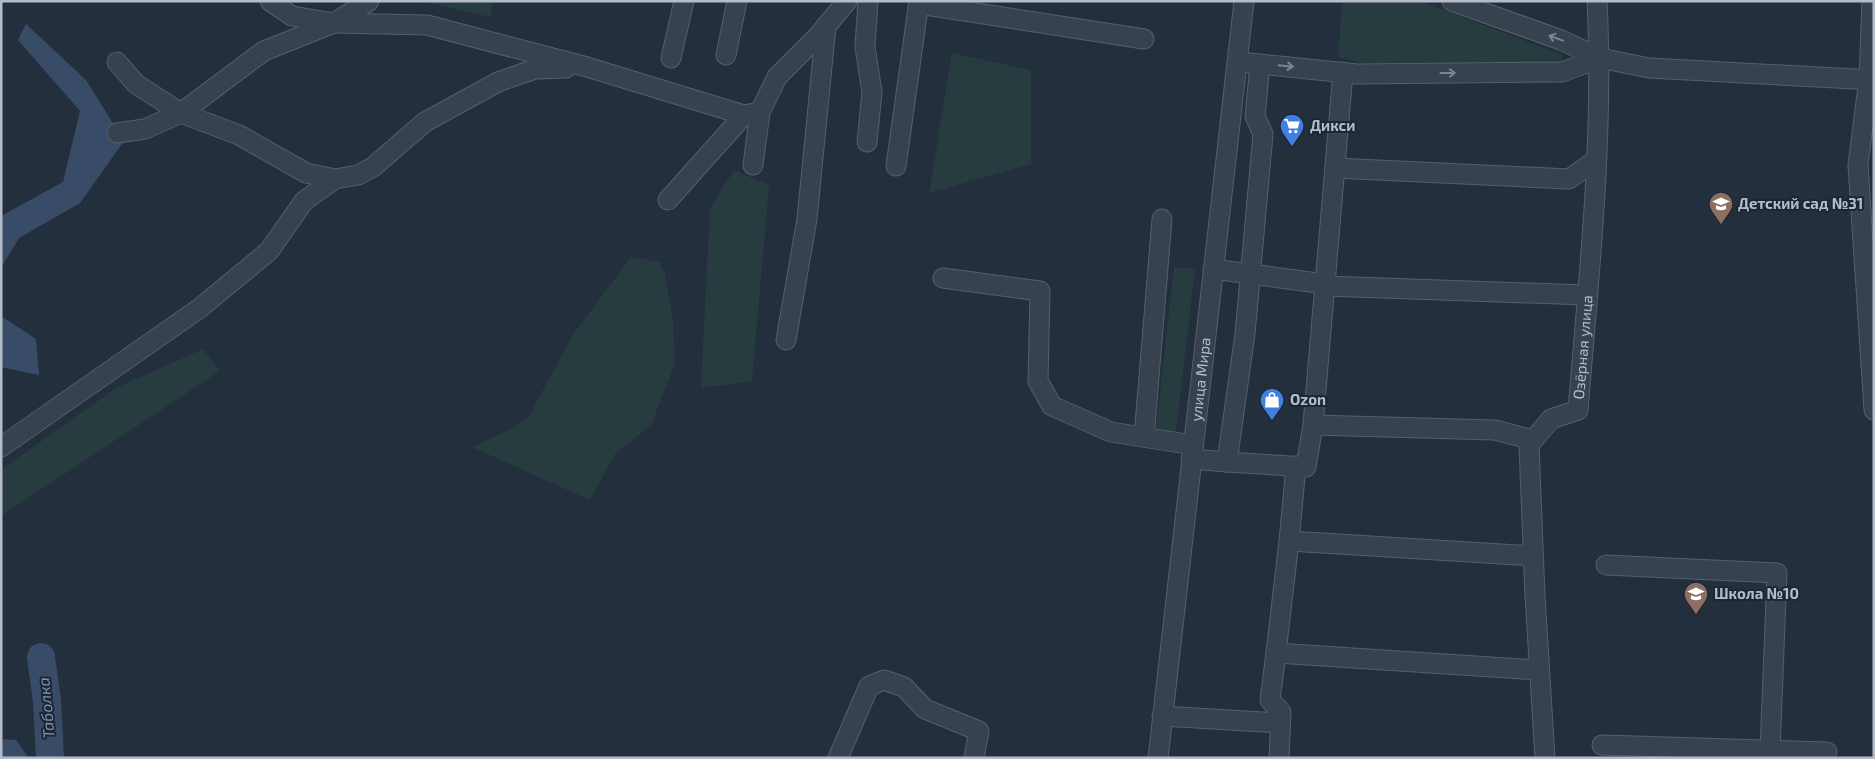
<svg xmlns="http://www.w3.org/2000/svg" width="1875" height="759" font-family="'Exo 2',sans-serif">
	<rect width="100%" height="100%" fill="#242f3e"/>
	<path fill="#263c3f" d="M420,1H493L491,17Z
		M1342,1H1420L1562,55V62L1360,63L1338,57Z
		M952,53L1031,70V164L929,193Z
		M734,170L769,185L752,381L701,388L710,208Z
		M631,257L660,262L665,274L673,320L675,364L651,425L615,454L590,500L472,447L510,430L529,416L572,336Z
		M1174,267L1195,269L1175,440L1155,438Z
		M203,349L220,371L1,516V470L116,388Z"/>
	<path fill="#394c67" d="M26,24L86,80L124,141L80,203L19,238L1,268V216L63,182L80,111L18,40Z
		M1,316L36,339L39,375L1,367Z
		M59,689L62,758H38V690Z
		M1,739L16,740L29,758H1Z"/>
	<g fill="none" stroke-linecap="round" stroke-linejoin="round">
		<path stroke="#394c67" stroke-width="28" d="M41,657L47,701L50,758"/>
		<defs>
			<g id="minor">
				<path d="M270,1L292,16L334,23L427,25L587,67L744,115L760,112L777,77L818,36L847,1"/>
				<path d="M1452,1L1561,40L1600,58L1649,68L1874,80"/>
				<path d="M1872,1L1869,79L1858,165L1874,410"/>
				<path d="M919,4L1144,39"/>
				<path d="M726,55L737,1"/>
				<path d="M671,58L684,1"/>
				<path d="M117,62L136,84L181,113L239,135L306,173L335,179L358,175L373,167L425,122L498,82L535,69L566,68"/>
				<path d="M1249,63L1357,74L1562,72L1600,58"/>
				<path d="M117,133L145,129L181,113L264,51L334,23L369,1"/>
				<path d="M867,142L872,92L865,47L868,1"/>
				<path d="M753,165L760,112"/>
				<path d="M896,166L919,1"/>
				<path d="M1335,168L1569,179L1596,160"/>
				<path d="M668,200L744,115"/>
				<path d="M1213,269L1325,284"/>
				<path d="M943,278L1040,291L1038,381L1052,406L1111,432L1193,445"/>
				<path d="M1325,286L1587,295"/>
				<path d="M786,340L807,219L826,26"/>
				<path d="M1313,425L1495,430L1533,440"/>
				<path d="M1144,437L1162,219"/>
				<path d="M1,447L200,308L269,251L304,201L335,179"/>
				<path d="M1191,459L1227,462L1245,334L1263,134L1255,116L1260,64"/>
				<path d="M1227,462L1306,467L1313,425L1343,72"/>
				<path d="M1296,466L1289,541L1533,556"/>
				<path d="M1289,541L1276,653L1539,670"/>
				<path d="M1606,565L1777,573L1770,751"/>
				<path d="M1276,653L1270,700L1281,712L1279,758"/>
				<path d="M1162,716L1280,723"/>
				<path d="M1602,745L1827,752"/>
				<path d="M838,758L869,686L884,680L904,687L925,709L979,731L974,758"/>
				<path id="s1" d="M1158,758L1244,1"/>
				<path id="s2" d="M1545,758L1535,596L1529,445L1551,419L1578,410C1589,275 1604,137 1597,1"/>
			</g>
		</defs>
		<use href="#minor" stroke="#565f6c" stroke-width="21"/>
		<use href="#minor" stroke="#38414e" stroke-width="19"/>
	</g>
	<defs><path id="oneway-shaft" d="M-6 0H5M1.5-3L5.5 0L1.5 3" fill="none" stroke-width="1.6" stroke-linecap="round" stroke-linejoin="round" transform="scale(1.25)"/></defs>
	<g stroke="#7c8592">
		<use href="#oneway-shaft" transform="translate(1556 38) rotate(-160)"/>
		<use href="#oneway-shaft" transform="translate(1286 66) rotate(6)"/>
		<use href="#oneway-shaft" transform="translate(1448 73)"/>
	</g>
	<defs>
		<symbol id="supermarket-pin" viewBox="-11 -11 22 30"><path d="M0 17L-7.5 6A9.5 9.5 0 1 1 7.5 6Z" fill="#3f7fe0" stroke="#1d2633"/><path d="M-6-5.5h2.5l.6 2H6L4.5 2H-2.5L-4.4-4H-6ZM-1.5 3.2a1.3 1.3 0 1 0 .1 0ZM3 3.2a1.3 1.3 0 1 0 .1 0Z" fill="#fff"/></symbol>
		<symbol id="school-pin" viewBox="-11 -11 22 30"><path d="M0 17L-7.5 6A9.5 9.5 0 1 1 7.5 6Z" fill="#8d6e63" stroke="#1d2633"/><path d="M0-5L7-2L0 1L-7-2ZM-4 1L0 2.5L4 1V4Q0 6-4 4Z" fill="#fff"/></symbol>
		<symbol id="shop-pin" viewBox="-11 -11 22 30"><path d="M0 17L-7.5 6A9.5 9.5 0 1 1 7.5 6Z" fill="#3f7fe0" stroke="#1d2633"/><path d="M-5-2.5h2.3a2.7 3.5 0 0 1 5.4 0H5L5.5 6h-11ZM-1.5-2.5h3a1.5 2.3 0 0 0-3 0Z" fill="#fff"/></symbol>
	</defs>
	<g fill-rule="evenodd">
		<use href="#supermarket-pin" x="1278" y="112" width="28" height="38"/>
		<use href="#school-pin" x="1707" y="190" width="28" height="38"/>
		<use href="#shop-pin" x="1258" y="386" width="28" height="38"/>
		<use href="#school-pin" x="1682" y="580" width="28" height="38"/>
	</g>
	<g text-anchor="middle" stroke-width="4" stroke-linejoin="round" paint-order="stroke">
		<g font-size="15" font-weight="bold" fill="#b4bcc9" stroke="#1d2633" text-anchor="start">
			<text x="1310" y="131">Дикси</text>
			<text x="1738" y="209">Детский сад №31</text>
			<text x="1290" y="405">Ozon</text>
			<text x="1714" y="599">Школа №10</text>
		</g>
		<g font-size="15" fill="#b4bcc9" stroke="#1d2633">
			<text dy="5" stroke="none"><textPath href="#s2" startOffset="439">Озёрная улица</textPath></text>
			<text dy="5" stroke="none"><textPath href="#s1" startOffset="381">улица Мира</textPath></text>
		</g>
		<g font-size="16" font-style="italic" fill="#7c92b1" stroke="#1d2633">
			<text transform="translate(46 708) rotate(-95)" y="6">Таболка</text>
		</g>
	</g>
	<rect width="1875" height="759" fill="none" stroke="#b4bcc9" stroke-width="5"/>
</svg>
